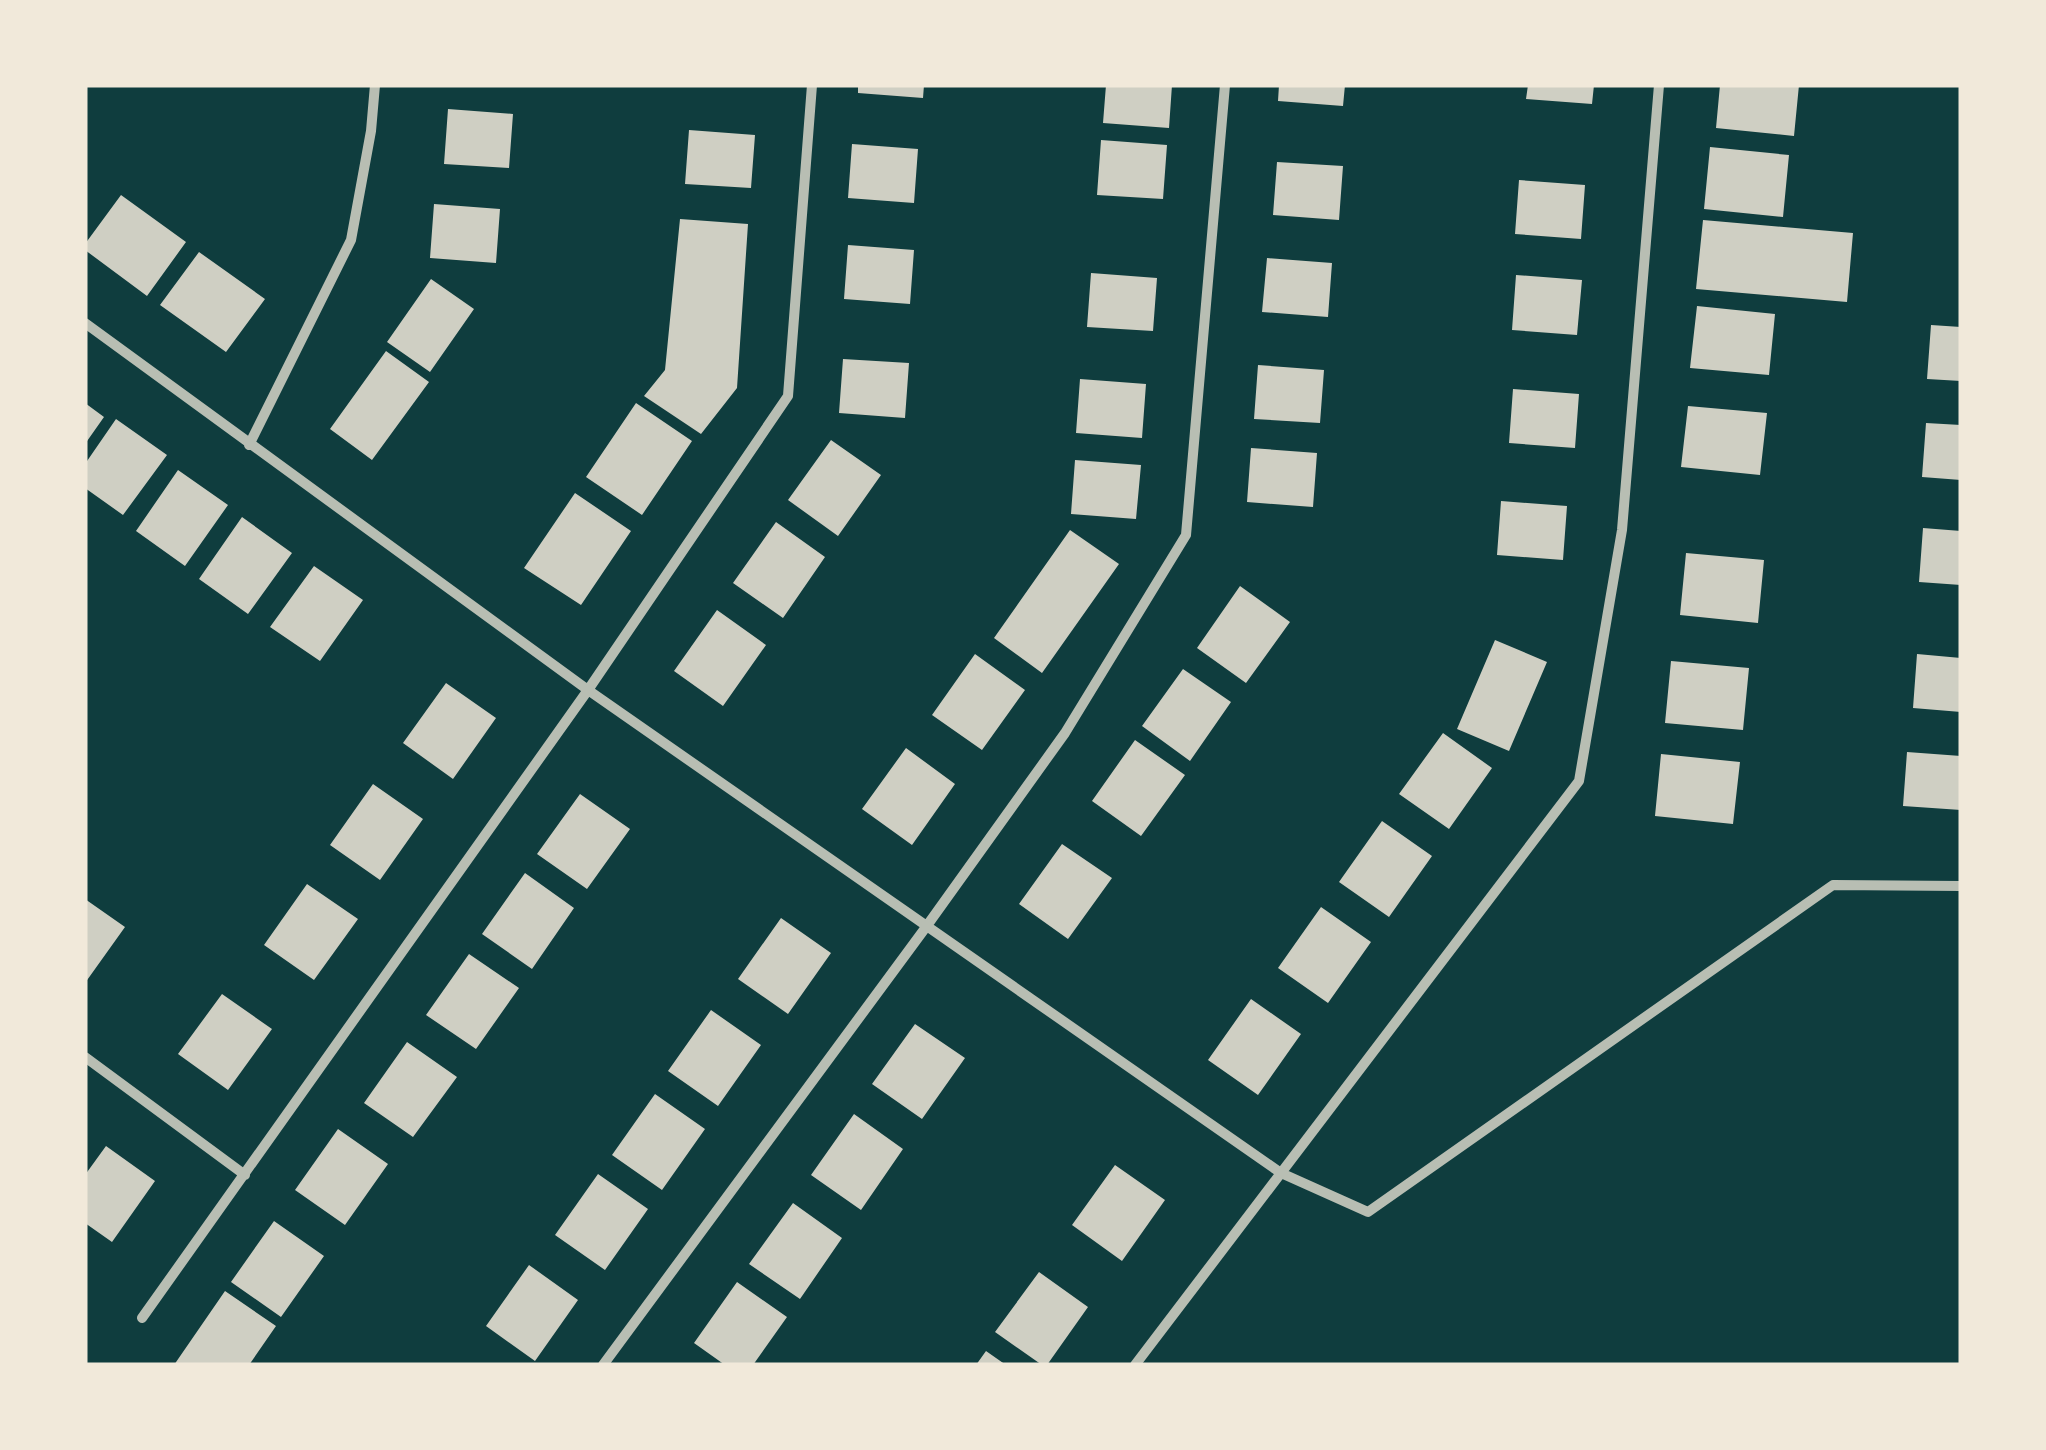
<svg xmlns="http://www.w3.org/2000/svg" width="2046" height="1450" font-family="Raleway,sans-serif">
	<rect width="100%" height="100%" fill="#0f3d3e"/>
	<path fill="#cfcfc3" d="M858,85H924L923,98L858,93Z
		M1106,85H1172L1169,128L1103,123Z
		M1279,85H1345L1343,106L1278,101Z
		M1528,85H1594L1592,104L1526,99Z
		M1720,85H1799L1794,136L1716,128Z
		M448,109L513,114L509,168L444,164Z
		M689,130L755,135L751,188L685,184Z
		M1101,140L1167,145L1163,199L1097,195Z
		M852,144L918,149L914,203L848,198Z
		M1710,147L1789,155L1783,217L1704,209Z
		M1277,162L1343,166L1339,220L1273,215Z
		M1519,180L1585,185L1581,239L1515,234Z
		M121,195L186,242L147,296L85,250V244Z
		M434,204L500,209L496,263L430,258Z
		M680,219L748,224L737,388L701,434L644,396L665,370Z
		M1703,220L1853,233L1847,302L1696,289Z
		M848,245L914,250L910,304L844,299Z
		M199,252L265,299L226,352L160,305Z
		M1267,258L1332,263L1328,317L1262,312Z
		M1091,273L1157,278L1153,331L1087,327Z
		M1516,275L1582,280L1577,335L1512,330Z
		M431,279L474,309L430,372L387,342Z
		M1697,306L1775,314L1769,375L1690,368Z
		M1931,325L1961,327V381L1927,379Z
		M386,351L429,382L372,460L330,429Z
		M843,359L909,363L905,418L839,413Z
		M1258,365L1324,370L1320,423L1254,419Z
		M1080,379L1146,384L1142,438L1076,433Z
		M1513,389L1579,394L1575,448L1509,443Z
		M85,403L104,417L85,444Z
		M636,403L692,441L642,515L586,477Z
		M1688,406L1767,413L1760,475L1681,467Z
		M116,419L167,455L123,515L85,488V464Z
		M1926,423L1961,425V480L1922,477Z
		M831,440L881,475L838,536L788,500Z
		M1251,448L1317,453L1313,507L1247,502Z
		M1075,460L1141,465L1136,519L1071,514Z
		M178,470L228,505L185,566L136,531Z
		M575,493L631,531L581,605L524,568Z
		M1501,501L1567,506L1563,560L1497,555Z
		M242,517L292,553L248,614L199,579Z
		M776,522L825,557L783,618L733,583Z
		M1923,528L1961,531V585L1919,582Z
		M1070,530L1119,564L1042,673L994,638Z
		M1686,553L1764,560L1758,623L1680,615Z
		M314,566L363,600L320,661L270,627Z
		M1240,586L1290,622L1246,683L1197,648Z
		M717,610L766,645L723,706L674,671Z
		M1495,640L1547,662L1509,751L1457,729Z
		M975,654L1025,690L982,750L932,715Z
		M1917,654L1961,658V712L1913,708Z
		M1671,661L1749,668L1743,730L1665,723Z
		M1183,669L1231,702L1190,761L1142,726Z
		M446,683L496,718L453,779L403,743Z
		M1443,733L1492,768L1449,829L1399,794Z
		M1135,740L1185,775L1141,836L1092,801Z
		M906,748L955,784L912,845L862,809Z
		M1907,752L1961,756V810L1903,806Z
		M1661,754L1740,762L1733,824L1655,816Z
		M373,784L423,819L380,880L330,845Z
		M580,794L630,829L587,889L537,854Z
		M1382,821L1432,856L1389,917L1339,882Z
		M1062,844L1112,878L1068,939L1019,904Z
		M525,873L574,908L532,969L482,934Z
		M307,884L358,919L314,980L264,945Z
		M85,899L125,927L85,983Z
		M1321,907L1371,942L1328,1003L1278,968Z
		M781,918L831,953L788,1014L738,979Z
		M469,954L519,988L476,1049L426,1015Z
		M222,994L272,1029L228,1090L178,1054Z
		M1251,999L1301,1034L1258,1095L1208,1060Z
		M711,1010L761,1045L718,1106L668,1071Z
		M915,1024L965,1058L922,1119L872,1084Z
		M407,1042L457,1077L413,1137L364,1103Z
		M655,1094L705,1129L662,1190L612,1155Z
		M854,1114L903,1149L861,1210L811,1175Z
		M338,1129L388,1164L345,1225L295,1190Z
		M106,1146L155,1181L112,1242L85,1223V1175Z
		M1115,1165L1165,1200L1122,1261L1072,1225Z
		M598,1174L648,1209L605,1270L555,1235Z
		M793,1203L842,1238L800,1299L749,1264Z
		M274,1221L324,1256L281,1317L231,1282Z
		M529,1265L578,1300L535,1361L486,1326Z
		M1039,1272L1088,1307L1047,1365H1042L995,1332Z
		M737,1282L787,1317L753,1365H725L694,1343Z
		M225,1291L276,1326L249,1365H174Z
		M986,1351L1006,1365H976Z"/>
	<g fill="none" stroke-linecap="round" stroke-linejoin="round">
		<path stroke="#b8beb3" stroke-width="10" d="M85,323L588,690L1281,1173L1368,1212L1833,885L1961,886
			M249,445L351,240L371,131L375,85
			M85,1057L245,1175
			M142,1318L588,690L788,396L812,85
			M603,1365L926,927L1065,733L1186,535L1225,85
			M1135,1365L1579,781L1622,530L1659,85"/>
	</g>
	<rect width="2046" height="1450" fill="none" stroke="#f1e9da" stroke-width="175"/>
</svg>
